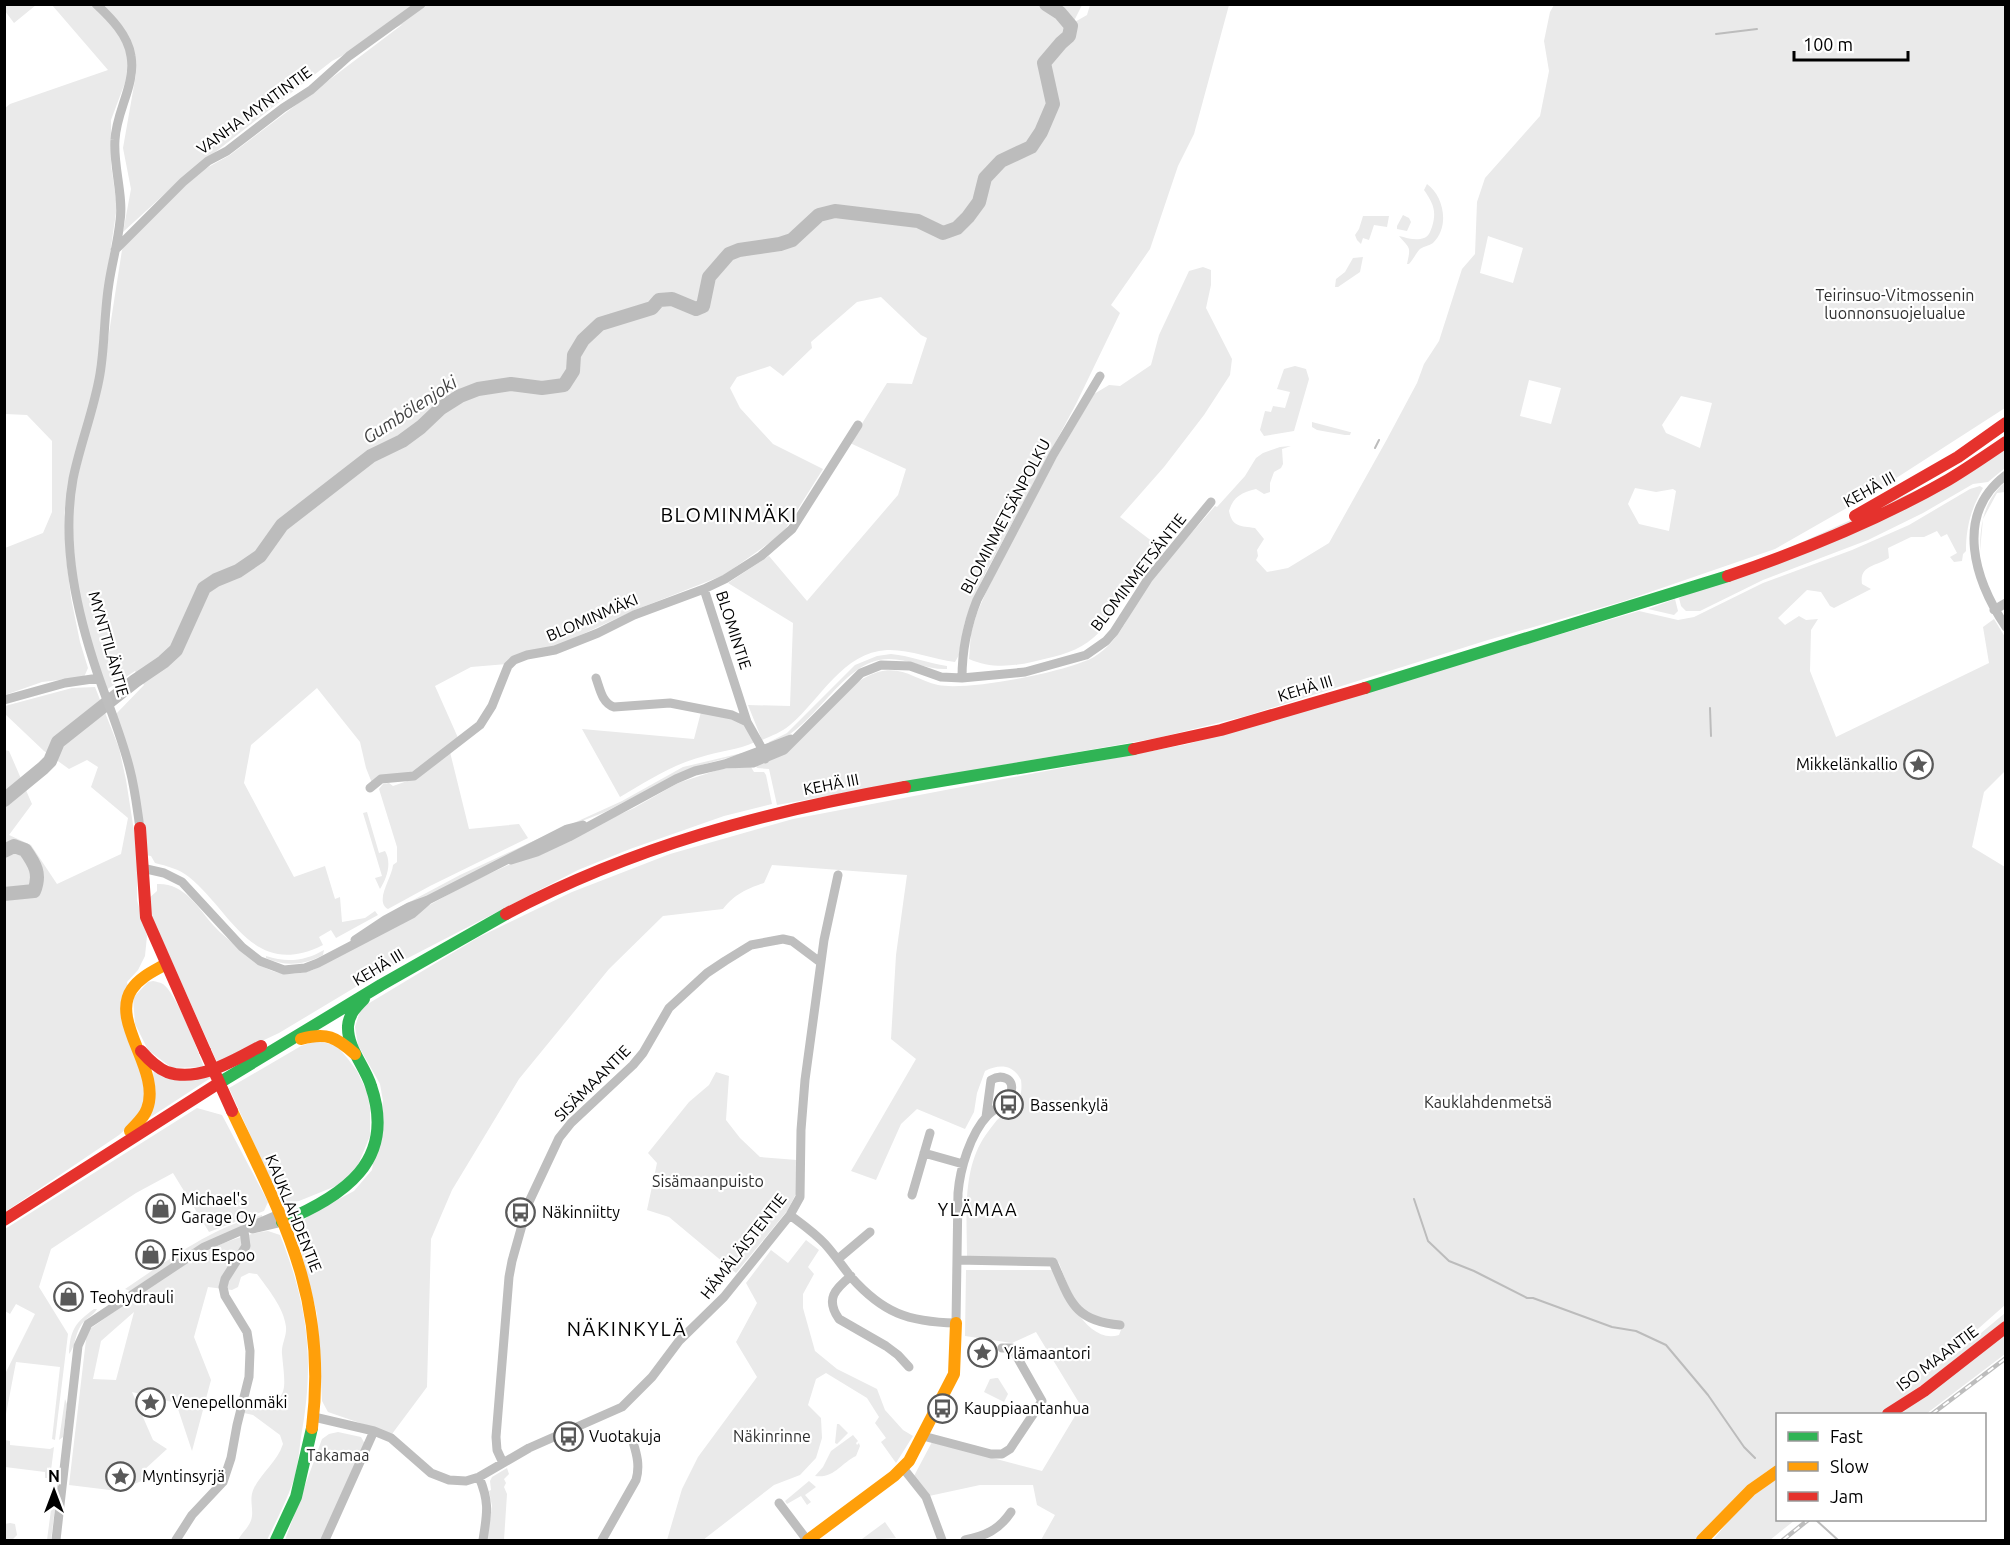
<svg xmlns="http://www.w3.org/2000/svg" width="2010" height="1545" font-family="Ubuntu,sans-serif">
	<rect width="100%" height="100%" fill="#fff"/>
	<path fill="#eaeaea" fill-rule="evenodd" d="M4,5L5,4L36,5L14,23L5,11Z
		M52,5H90L101,12L115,28L125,47L128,60L126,80L111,120V165L117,206L102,308L98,365L91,403L74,462L64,513L66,556L71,598L80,642L88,668L84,677L42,682L5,695V548L43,533L52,512V441L27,415L5,414L4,109L10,104L108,70Z
		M100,5H1082L1073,23L1087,15L1090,5H1229L1194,134L1178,166L1150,249L1111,305L1120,313L1076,404L985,574L970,607L964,625L959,655L955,662C933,659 908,649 887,650C843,652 821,699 790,725C782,732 771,736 762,740L748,705L790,706L793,623L728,583L769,556L807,601L898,495L906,469L850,443L887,383L912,384L927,338L921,335L881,297L857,302L811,342L812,348L783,376L770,366L737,377L730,388L740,408L773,444L823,469L786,528L772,541L724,575L635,610L557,646L507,664L471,667L435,686L459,740L411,775L372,783L366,768L360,742L317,688L251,745L244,783L294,877L325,866L335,899L340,897L342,922L365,918L375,911L378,915L336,938L331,930L319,937L323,945C253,980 233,913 189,877C179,869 167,866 155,863L151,856L145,855L116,714L144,685L135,671L106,690L87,627L77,585L72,541L73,495L102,378L122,250L135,231L203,170L230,155L403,24L332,61L182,178L123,232L131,189L123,148L136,74L131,44Z
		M1554,5H2005V408L1873,493L1775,549L1624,601L1488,640L1246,716L1157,738L777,805L769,769L757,768L756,766C779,746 803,727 826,708C842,695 858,678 878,672C902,665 916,680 938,685C968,691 1067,672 1094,657C1121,641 1130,610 1148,585C1168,558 1193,532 1215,506L1217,507L1245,476L1256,458L1263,453L1280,447L1291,446L1282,449L1283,464L1281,468L1274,472L1270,483V492L1264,494L1256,489C1242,492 1233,497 1229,511C1232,527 1241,526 1255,528L1264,539L1257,550L1258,556L1256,560L1267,572L1288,568L1329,543L1386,441L1417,383L1424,364L1439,341L1462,269L1475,254L1477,202L1485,178L1540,116L1549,71L1544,41L1550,12ZM1488,236L1523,248L1513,283L1480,273ZM1529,380L1561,388L1551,424L1520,416ZM1681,396L1712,403L1700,448L1666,433L1662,425ZM1635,488L1656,492L1673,489L1676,491L1669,531L1639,524L1628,504Z
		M1427,184C1444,196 1450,227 1433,243C1429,246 1424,246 1420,249C1416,253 1413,260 1409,264H1407C1411,246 1410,249 1399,236C1407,238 1416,241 1424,238C1429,236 1430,232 1432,227C1437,211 1433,203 1424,190Z
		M1403,215L1409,218L1411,222L1407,231L1397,229V226Z
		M1363,216H1389L1387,227L1374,225L1369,240L1363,238L1361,244L1357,240L1355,235L1359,229Z
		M1363,257L1360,272L1338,287H1335L1336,279L1345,272L1353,258Z
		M1203,267L1211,270V285L1206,308L1232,359L1230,375L1204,415L1164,467L1120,517L1161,548C1149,564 1136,580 1125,596C1113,613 1105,630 1088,642C1072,654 1051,657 1032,662C1010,667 989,668 969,659L971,633L977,613L987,590L1048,472L1094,394L1109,385L1120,386L1151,365L1159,335L1189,271Z
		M1295,366L1306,369L1309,379L1294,431L1264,436L1260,430L1265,411L1271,412L1273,406L1285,408L1290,392L1277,389L1284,369Z
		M1312,422L1350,432H1351L1350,435H1345L1317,430L1312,427Z
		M2005,450V468L1988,482L1973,484L1923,513L1868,540L1763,580L1700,611H1686L1681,606L1679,598Z
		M2005,482V492L1997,493L1983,519L1980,551C1980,523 1984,501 2005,482Z
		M1980,486L1983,488C1971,509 1966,527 1966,551L1963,554L1962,561L1954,562L1950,557L1957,553L1947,534L1941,537L1937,531L1924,537H1911L1888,548L1889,558C1877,566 1859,565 1862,584L1871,589L1834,608L1830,606L1821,592L1807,590L1778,618L1785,625L1799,616L1806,620L1818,619L1811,630L1810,671L1836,737L1989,663L1983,627L1994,619L2005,637V771L1984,792L1972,847L2005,867V1305L1953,1351L1930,1366L1931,1370L1956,1354L2005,1313V1321L1960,1358L1880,1414H1778L1777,1465C1745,1483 1722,1513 1697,1540H1041L1055,1515L1037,1505L1033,1485H980L929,1496L914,1476L932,1442L1042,1471L1081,1406L1036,1332L1012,1343L965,1336L966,1270H1053C1065,1292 1087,1345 1119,1335L1124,1322L1099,1320L1080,1308L1070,1291L1059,1263L1054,1258L967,1257C967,1218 962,1173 983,1139C987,1133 992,1126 997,1120C1012,1106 1024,1104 1021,1080C1013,1064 999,1064 985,1071L977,1093L974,1112L965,1129L917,1109L901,1124L876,1180L851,1171L916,1059L891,1039L896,955L907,875L772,865L764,883C746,889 735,894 723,909L663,916L609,969L519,1079L452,1190L431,1239L427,1387L392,1434L328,1412L322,1401L317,1314L298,1239L299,1226L309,1215L354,1191L372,1170L383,1101L380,1084L358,1045L355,1027L361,1008L479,937L572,892L670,854L793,819L1188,744L1639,611L1678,620L1694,617L1763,583L1852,550L1909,525L1970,489Z
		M1675,599L1678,611L1674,615L1648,609Z
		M891,654C911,656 928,663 947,666V669C923,670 903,655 879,660C838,669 814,729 770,745L769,742L787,733L855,665L877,656Z
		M95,687L119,748L126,780L137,850V900L147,936L145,956L138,970L127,982L146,1098L137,1119L119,1135L5,1212V750L9,751L32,804L9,835L31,845L57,884L121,854L128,818L91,787L98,767L87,760L69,769L44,751L5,714V706L72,688Z
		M701,712L742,721L755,742C738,750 719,751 701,757C671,765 646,782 620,797L582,729L694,739Z
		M450,752L469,829L519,824L528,838L430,886L388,909C374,901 392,878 393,865L397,862V847L379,789L383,784L389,783L393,786L416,778Z
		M742,753V754L701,765L680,773L605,812L554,832L622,801L683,767Z
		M751,767L754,772H764L766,775L772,804L724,816L630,849L578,870L379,973L279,1033L217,1062L151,915L148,899L157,891V884C185,883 197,907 214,926C221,934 230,940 238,948C264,970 279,980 313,970L469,883L634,808L678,783L721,769Z
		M367,812L379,853L385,851C392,863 387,878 380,889L375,878L382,876L363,813Z
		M542,837L429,896L398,908L460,875Z
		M324,950L323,955C305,965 285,967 266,958V956C287,963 305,961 324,950Z
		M153,981C157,982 159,982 163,984C177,994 197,1049 204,1067L172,1068L148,1050L135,1024L133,998L148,982Z
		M316,1041L336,1045L348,1059L357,1071L367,1092L370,1108V1136L355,1172L336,1186L299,1201L289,1203L283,1199L271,1181L229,1088L301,1046Z
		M154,1069L223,1070L146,1120Z
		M716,1072L729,1076L726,1120L740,1138L760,1157L797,1160L796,1194L787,1211L736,1273L669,1217L647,1210L657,1163L648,1153L689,1102L709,1085Z
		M197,1108L222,1115L268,1202L264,1211L209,1232L173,1173L136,1193L51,1249L39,1287L68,1334L55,1440L52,1439L60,1367L16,1362L6,1414L4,1413V1376L35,1314L16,1304L10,1314L5,1311V1229Z
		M262,1215V1217L195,1248L130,1291L125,1289C165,1262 215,1225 262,1215Z
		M268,1231L280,1235C308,1305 315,1362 301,1437C299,1451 298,1468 293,1482C286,1502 276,1521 267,1540H238C242,1532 251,1526 252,1516C253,1506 249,1498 254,1488C262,1472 277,1462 283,1444L280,1435L253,1415L244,1413L247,1399C292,1408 285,1388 282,1354C281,1345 287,1336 286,1327C284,1308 268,1289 257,1274L249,1273L241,1277L238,1287L232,1290L208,1287L194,1337L211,1380L192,1451L176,1403L132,1392L153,1440L167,1449L144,1470L146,1479L118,1491L69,1485L87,1331C141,1294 203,1239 268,1231ZM134,1312L116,1380L93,1379L101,1341Z
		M806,1240L819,1250L808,1267L814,1274L803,1294V1308L815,1351L837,1369L877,1389L885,1410L903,1430L913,1436L896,1463L881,1442L886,1438L875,1423L879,1417L867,1398L826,1373L816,1379L808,1405L821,1418L822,1438L816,1458L800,1475L774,1485L703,1540H667L682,1489L698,1457L757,1377L736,1342L757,1303L746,1283L771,1250L788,1263Z
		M94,1309H97C93,1316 84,1319 80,1327C75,1335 75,1347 69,1354C70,1330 75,1323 94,1309Z
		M2005,1332V1354L1926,1414H1897Z
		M996,1378H998L1008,1394L1004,1402L984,1392L990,1379Z
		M65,1399L67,1404L63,1437L59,1440Z
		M837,1424H839L848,1433L837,1444L835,1443Z
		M338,1432L361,1437L365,1444L322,1540H285L322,1439L329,1434Z
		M853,1435L858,1441L856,1443L857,1445L859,1443L860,1446L856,1456C841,1463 834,1479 815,1476L823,1467L831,1451Z
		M5,1440L10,1441V1445L50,1449L54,1447L50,1478H45V1472L5,1467Z
		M507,1468L509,1474L504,1479L506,1483L504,1487L507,1494L504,1540H487L492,1506L489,1491L491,1490L490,1481L492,1477Z
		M1777,1479L1778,1520H1795L1770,1540H1713C1735,1513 1747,1498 1777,1479Z
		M809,1481L816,1487L805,1495L811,1502L807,1505L801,1496L787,1504L785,1501Z
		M54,1487L57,1488V1491L51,1540H47Z
		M885,1522L896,1538L863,1540L862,1539Z
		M10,1523L15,1524L17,1535L12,1540L5,1539V1524Z"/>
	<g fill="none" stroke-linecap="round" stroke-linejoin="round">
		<path stroke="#bcbcbc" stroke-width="2" d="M1716,34L1757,29
			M1375,448L1379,440
			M1710,708L1711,736
			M1414,1199L1428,1241L1449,1261L1474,1271L1527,1298H1533L1612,1327L1636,1331L1666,1345L1708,1395L1744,1447L1755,1458
			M1816,1520L1838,1540"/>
		<path stroke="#bcbcbc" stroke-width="14" d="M4,800L43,768L50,761L58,742L135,681L163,662L176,650L204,588L216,580L238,571L260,556L282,525L371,456L402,441L421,427L441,408L460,396L478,389L511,384L542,388L564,385L573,371L574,355L583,340L600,324L652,308L659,300L672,299L696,309L703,306L709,277L729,254L739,250L780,244L792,240L819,215L835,211L918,221L943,233L957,228L968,217L979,202L985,178L1001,161L1031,147L1041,132L1053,104L1044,63L1061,43L1069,36L1071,26L1060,13L1046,4
			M4,851L14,846L25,850C35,864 41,874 34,891L4,894"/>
		<path stroke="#bebebe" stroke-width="9" d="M96,4C111,18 128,35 131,56C136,85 116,111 115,140C113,166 124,197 120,221C118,242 112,263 109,283C104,313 105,344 100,374C94,410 80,444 73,479C61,545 77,613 98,675C109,707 122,737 130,770C135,789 137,808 140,828
			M115,250L183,182L208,161L227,151L283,108L311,90L349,56L421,4
			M2006,475C1953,515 1975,581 2006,627
			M1994,610L2006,603
			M596,678C600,689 602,703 614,707L670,703L732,715L747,722
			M962,678C962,651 967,625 977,600L1053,455L1100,376
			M4,700L65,683L99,678
			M765,759L760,745L747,722L704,589L725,579L761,556L792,529L858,425
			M725,764L753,763L784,750L861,673L881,665L910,666L941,677L962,678L1025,672L1086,655L1106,641L1114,632L1148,579L1211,502
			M370,788L381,779L414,776L480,725L492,706L508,666L514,660L527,655L555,650L598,633L634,615L704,589
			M511,860L537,852L569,837L676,779L695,771L725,764L791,739
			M142,868L164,873L182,882L242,947L260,961L284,970L305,968L318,963L412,914L428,900
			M355,940L385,920L409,907L428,900L567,829L583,825
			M924,1153L963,1164
			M912,1195L930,1133
			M790,1215C802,1224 815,1233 825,1244C835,1255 842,1266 851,1277C883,1313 908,1322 956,1323L958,1193C960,1169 970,1134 988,1115C994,1109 1008,1102 1011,1092C1015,1078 1001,1074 991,1080L986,1117
			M252,1229L282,1222
			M838,1259L870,1232
			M957,1260L1053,1262C1070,1300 1073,1321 1120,1325
			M851,1276C835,1289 825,1299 839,1319L886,1346L898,1355L909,1367
			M314,1417L374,1431L391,1438L431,1473L449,1480L466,1481L479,1477L529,1448L622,1407L652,1377L679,1341L724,1297L790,1215L800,1197L801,1130L805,1080L824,940L838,875
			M923,1436L991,1454H1002L1010,1449L1042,1401L1012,1348H1002
			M503,1463L497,1450L496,1437L509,1277L512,1261L528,1204L559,1138L571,1123L633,1065L643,1053L669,1008L707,973L725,961L751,945L783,939L792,941L820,962
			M903,1468L926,1497L942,1540
			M479,1477C490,1503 487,1514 483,1540
			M779,1503L807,1540
			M56,1540L78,1346L88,1324L204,1247L279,1214
			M176,1540L192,1515L223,1482L231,1458L237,1425L249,1377L250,1351L247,1332L225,1296L223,1287L225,1279L246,1246L244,1231
			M325,1540L374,1431
			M602,1540L636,1480C640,1466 637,1455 633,1442
			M965,1540C985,1536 999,1530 1011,1512"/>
		<path stroke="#30b455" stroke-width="12" d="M1365,688L1728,576
			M905,787L1134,749
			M219,1083L381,985L506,914
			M282,1222C343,1196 397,1162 371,1086C365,1066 347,1048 348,1026C349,1014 356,1007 364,999
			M276,1540L296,1497L312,1428"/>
		<path stroke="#ff9f0a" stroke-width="12" d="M301,1039C327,1032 336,1037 355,1054
			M232,1111C285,1223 328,1299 312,1428
			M130,1131C136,1124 144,1118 147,1109C162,1070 109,1022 132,989C140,977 154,971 166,964
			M808,1540L894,1476L909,1461L954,1374L956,1323
			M1702,1540L1751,1490L1778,1471"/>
		<path stroke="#e5322d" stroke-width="12" d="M1855,516L1958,457L2006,423
			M1728,576C1804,550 1878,520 1948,480C1968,468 1987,455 2006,442
			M1134,749L1221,730L1365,688
			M140,828L146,917L205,1051
			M506,914C634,846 764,812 905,787
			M141,1051C148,1059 157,1068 167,1072C199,1083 234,1060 261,1046
			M4,1220L219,1083
			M1888,1414L1924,1391L2006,1327"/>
		<defs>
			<path id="rail" d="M1932,1414L2006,1358
				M1783,1540L1808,1520"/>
		</defs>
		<use href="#rail" stroke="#bdbdbd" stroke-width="4.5"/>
		<use href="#rail" stroke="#fff" stroke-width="2" stroke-dasharray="7" stroke-linecap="butt"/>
		<path stroke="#e5322d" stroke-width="12" d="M205,1051L232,1111"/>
	</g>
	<defs>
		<symbol id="sight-ring" viewBox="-11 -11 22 22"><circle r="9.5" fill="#fff" stroke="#595959" stroke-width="1.5"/><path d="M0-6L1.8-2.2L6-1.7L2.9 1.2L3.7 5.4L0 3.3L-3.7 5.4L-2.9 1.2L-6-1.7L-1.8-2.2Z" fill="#595959"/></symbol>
		<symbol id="bus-ring" viewBox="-11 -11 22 22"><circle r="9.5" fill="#fff" stroke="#595959" stroke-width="1.5"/><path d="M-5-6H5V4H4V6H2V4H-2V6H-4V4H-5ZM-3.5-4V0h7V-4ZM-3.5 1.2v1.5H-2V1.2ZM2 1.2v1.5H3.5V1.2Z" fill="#595959"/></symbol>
		<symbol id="shop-ring" viewBox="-11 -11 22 22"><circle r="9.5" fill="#fff" stroke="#595959" stroke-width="1.5"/><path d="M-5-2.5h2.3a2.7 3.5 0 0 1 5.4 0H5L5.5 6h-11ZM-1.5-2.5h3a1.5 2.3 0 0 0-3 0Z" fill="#595959"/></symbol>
	</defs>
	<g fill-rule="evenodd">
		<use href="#sight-ring" x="1902" y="748" width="33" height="33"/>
		<use href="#bus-ring" x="992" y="1088" width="33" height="33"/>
		<use href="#shop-ring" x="144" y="1192" width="33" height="33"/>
		<use href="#bus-ring" x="504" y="1196" width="33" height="33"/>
		<use href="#shop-ring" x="134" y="1238" width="33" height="33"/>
		<use href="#shop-ring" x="52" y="1280" width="33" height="33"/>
		<use href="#sight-ring" x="966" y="1336" width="33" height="33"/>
		<use href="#sight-ring" x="134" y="1386" width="33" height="33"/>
		<use href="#bus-ring" x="926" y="1392" width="33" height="33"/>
		<use href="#bus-ring" x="552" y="1420" width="33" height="33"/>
		<use href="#sight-ring" x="104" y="1460" width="33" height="33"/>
	</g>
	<g text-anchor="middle" stroke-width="4.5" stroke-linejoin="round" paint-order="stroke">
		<g font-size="16" fill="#000" stroke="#fff">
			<text transform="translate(254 110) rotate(-36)" y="6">VANHA MYNTINTIE</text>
			<text transform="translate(1869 489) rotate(-29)" y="6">KEHÄ III</text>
			<text transform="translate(1005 516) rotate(-62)" y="6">BLOMINMETSÄNPOLKU</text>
			<text transform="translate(1138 572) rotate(-52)" y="6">BLOMINMETSÄNTIE</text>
			<text transform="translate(592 617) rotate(-23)" y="6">BLOMINMÄKI</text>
			<text transform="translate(734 630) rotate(72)" y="6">BLOMINTIE</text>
			<text transform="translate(109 644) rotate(74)" y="6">MYNTTILÄNTIE</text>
			<text transform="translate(1305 688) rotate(-17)" y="6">KEHÄ III</text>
			<text transform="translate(831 784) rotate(-11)" y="6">KEHÄ III</text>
			<text transform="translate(378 967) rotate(-31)" y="6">KEHÄ III</text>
			<text transform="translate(592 1083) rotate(-45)" y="6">SISÄMAANTIE</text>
			<text transform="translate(294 1213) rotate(68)" y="6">KAUKLAHDENTIE</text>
			<text transform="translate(743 1246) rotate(-52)" y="6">HÄMÄLÄISTENTIE</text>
			<text transform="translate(1937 1358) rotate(-37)" y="6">ISO MAANTIE</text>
		</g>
		<g font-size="16" fill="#303030" stroke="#fff">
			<text x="1895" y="301">Teirinsuo-Vitmossenin<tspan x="1895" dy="18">luonnonsuojelualue</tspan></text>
			<text x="1488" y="1108">Kauklahdenmetsä</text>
			<text x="708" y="1187">Sisämaanpuisto</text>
			<text x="772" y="1442">Näkinrinne</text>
			<text x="338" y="1461">Takamaa</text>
		</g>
		<g font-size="16" fill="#000" stroke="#fff" text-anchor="start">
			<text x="1898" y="770" text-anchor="end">Mikkelänkallio</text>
			<text x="1030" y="1111">Bassenkylä</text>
			<text x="181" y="1205">Michael's<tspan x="181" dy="18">Garage Oy</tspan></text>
			<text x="542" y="1218">Näkinniitty</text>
			<text x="171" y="1261">Fixus Espoo</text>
			<text x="90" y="1303">Teohydrauli</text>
			<text x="1004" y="1359">Ylämaantori</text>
			<text x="172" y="1408">Venepellonmäki</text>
			<text x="964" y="1414">Kauppiaantanhua</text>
			<text x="589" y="1442">Vuotakuja</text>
			<text x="142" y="1482">Myntinsyrjä</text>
		</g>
		<g font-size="18" font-style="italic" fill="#414141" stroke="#fff">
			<text transform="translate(410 410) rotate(-33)" y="6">Gumbölenjoki</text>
		</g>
		<g font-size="18" letter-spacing="1.5" fill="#000" stroke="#fff">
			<text x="978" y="1216">YLÄMAA</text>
		</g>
		<g font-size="20" letter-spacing="1.5" fill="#000" stroke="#fff">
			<text x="729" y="522">BLOMINMÄKI</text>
			<text x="627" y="1336">NÄKINKYLÄ</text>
		</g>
	</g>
	<rect width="2010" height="1545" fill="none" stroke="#000000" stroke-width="12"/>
	<rect x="1776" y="1413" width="210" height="108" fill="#ffffff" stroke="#999999" stroke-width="1.5"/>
	<rect x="1788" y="1432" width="30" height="9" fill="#30b455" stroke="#999999" stroke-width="1.5"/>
	<text x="1830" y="1443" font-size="18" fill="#000000">Fast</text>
	<rect x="1788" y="1462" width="30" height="9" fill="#ff9f0a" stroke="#999999" stroke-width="1.5"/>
	<text x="1830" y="1473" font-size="18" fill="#000000">Slow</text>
	<rect x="1788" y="1492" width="30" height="9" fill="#e5322d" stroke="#999999" stroke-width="1.5"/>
	<text x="1830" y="1503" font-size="18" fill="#000000">Jam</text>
	<g transform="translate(54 1491)" stroke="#ffffff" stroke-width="4.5" paint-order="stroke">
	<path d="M0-4.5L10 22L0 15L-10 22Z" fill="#000000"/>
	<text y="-9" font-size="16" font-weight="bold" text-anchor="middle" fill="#000000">N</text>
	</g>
	<path d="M1794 51v9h114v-9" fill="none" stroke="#000000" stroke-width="3"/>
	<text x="1803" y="51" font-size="18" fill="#000000" stroke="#ffffff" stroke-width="4.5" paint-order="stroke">100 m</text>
</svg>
